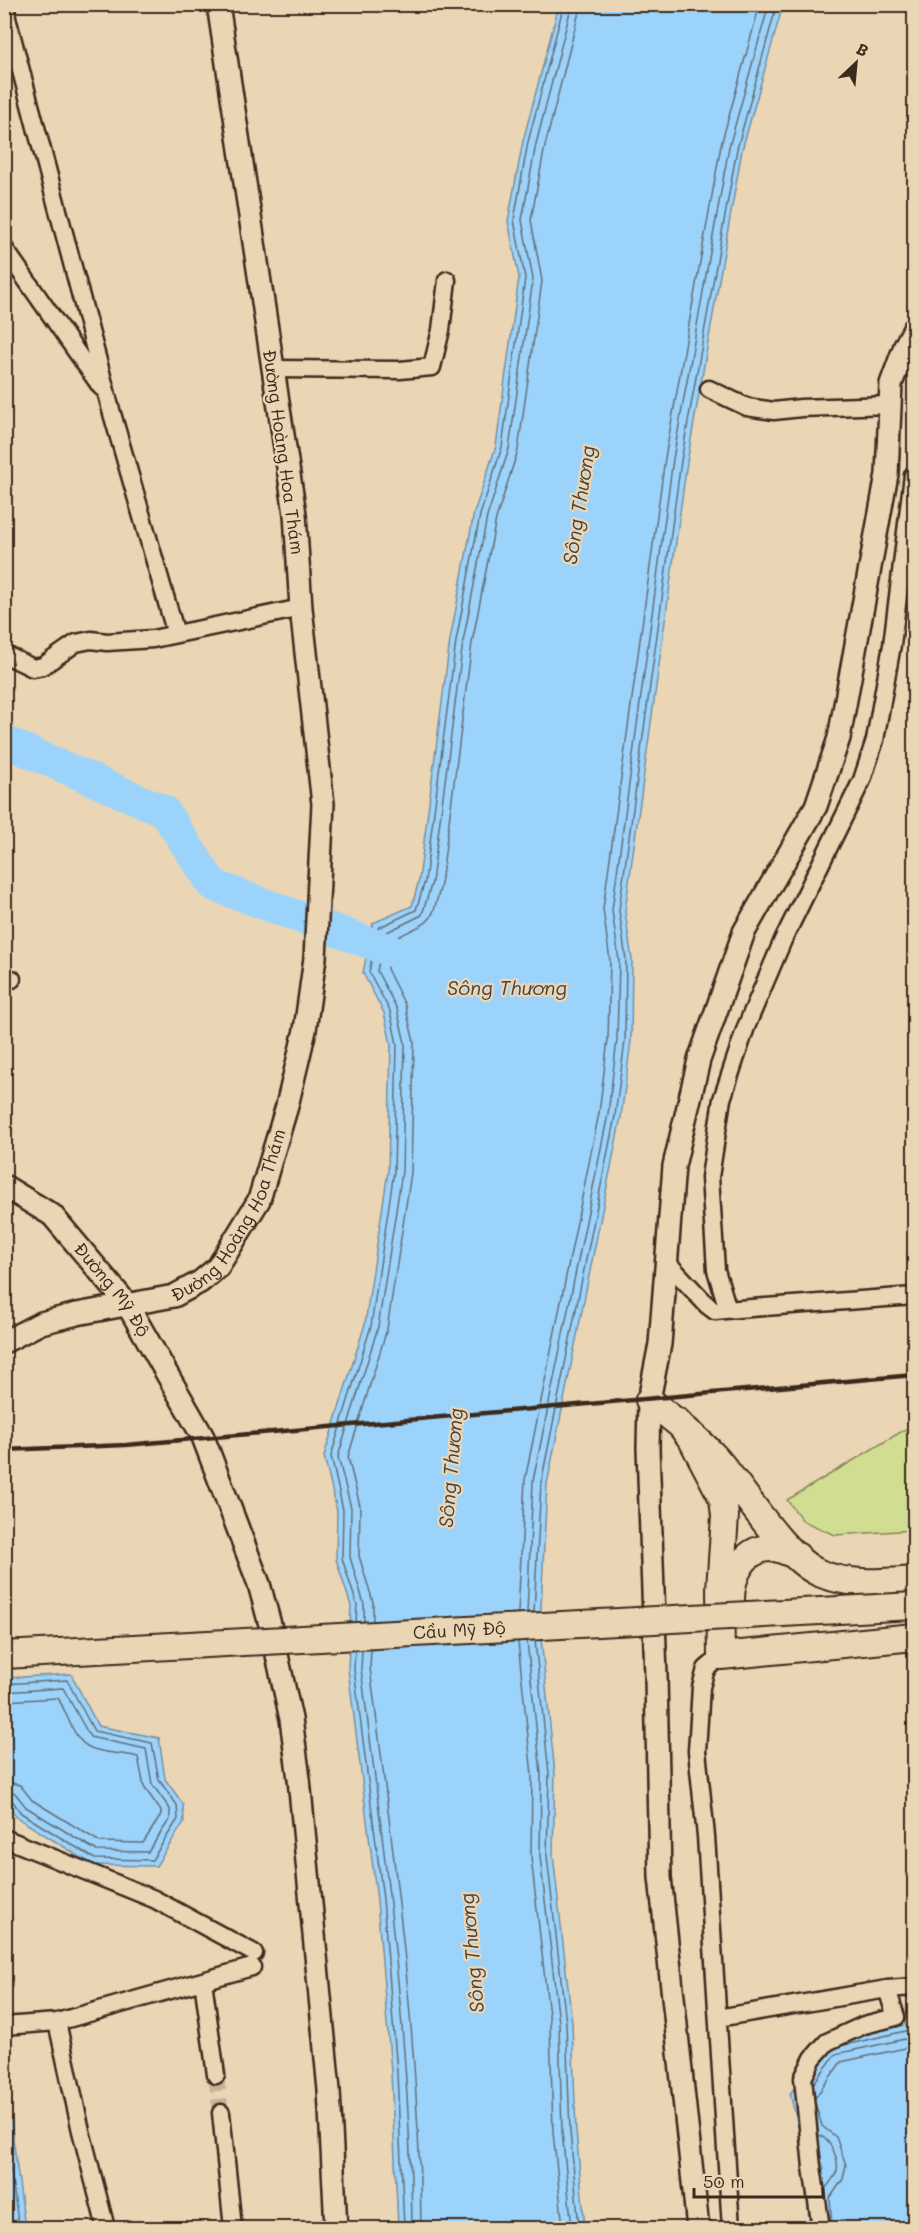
<svg xmlns="http://www.w3.org/2000/svg" width="919" height="2233" font-family="Mali,sans-serif">
	<rect width="100%" height="100%" fill="#ead6b4"/>
	<filter id="ink" filterUnits="userSpaceOnUse"><feTurbulence type="fractalNoise" baseFrequency=".0167" numOctaves="2"/><feDisplacementMap in="SourceGraphic" scale="12" xChannelSelector="R" yChannelSelector="G"/><feConvolveMatrix kernelMatrix="1 2 1 2 8 2 1 2 1" color-interpolation-filters="sRGB"/></filter>
	<g filter="url(#ink)">
		<path fill="#d1de91" stroke="#868458" stroke-width="1.5" d="M914,1424V1530L835,1535L803,1521L787,1500Z"/>
		<path fill="#9cd3fb" stroke="#758fa3" stroke-width="1.5" d="M559,5H783L742,150L687,462L625,911L632,960L631,1041L621,1117L547,1484L540,1628L555,1774L553,1855L572,2023L576,2131L585,2228H398L391,2072L377,1900L348,1669L351,1606L336,1559L337,1511L324,1456L365,1324L388,1171L391,1044L384,1013L363,973L373,923L412,906L419,880L450,640L474,513L496,446L519,277L508,221L523,141Z
			M71,1674L98,1726L159,1738L165,1779L183,1804L184,1822L156,1866L93,1865L16,1817L5,1800V1678Z
			M914,2023V2228H810L806,2191L824,2168L817,2149H804L790,2094L828,2042Z
			M5,2077L25,2228H5Z"/>
		<g fill="none" stroke-linecap="round" stroke-linejoin="round">
			<path stroke="#626e76" stroke-width="1.5" d="M534,1612L541,1483L615,1116L625,1041L626,960L619,910L681,461L737,149L777,4
				M518,1613L525,1480L599,1113L608,1039L610,961L603,909L665,458L721,145L760,4
				M527,1613L533,1481L608,1114L617,1040L619,961L612,910L673,459L729,147L769,4
				M364,1621V1604L350,1557L351,1508L338,1457L378,1327L402,1172L405,1043L397,1009L377,971L385,933L422,915L432,882L463,642L487,517L509,449L533,279L522,220L536,144L572,4
				M373,1621V1602L359,1556L360,1506L348,1457L387,1329L411,1173L414,1042L405,1005L387,969L393,940C431,918 430,931 441,884L472,643L496,519L518,450L542,281L531,220L545,146L581,4
				M356,1622L357,1605L342,1558L343,1510L331,1456L371,1326L394,1171L397,1044L390,1011L369,972L378,928L416,910L425,881L456,641L480,515L502,447L525,278L514,220L528,142L564,4
				M527,1641L541,1774L540,1856L559,2023L562,2132L572,2228
				M535,1641L549,1774L547,1856L566,2023L570,2131L579,2228
				M518,1642L532,1775L531,1857L550,2024L553,2132L563,2228
				M371,1649L370,1668C394,1854 419,2041 421,2228
				M355,1650L354,1669L383,1899L397,2072L404,2228
				M362,1650L361,1669C385,1854 410,2041 412,2228
				M4,1684L67,1680L94,1731L152,1743L159,1780L177,1805L178,1819L152,1860L95,1859L21,1813L11,1799L4,1798
				M4,1692L63,1688L90,1737L146,1749L152,1784L170,1809V1819L148,1852L97,1851L26,1807L15,1793L4,1790
				M4,1701L58,1698C66,1711 70,1728 80,1740C92,1755 121,1752 138,1757L144,1787L161,1811V1815L143,1843L100,1842L32,1800L20,1785L4,1781
				M845,2045L914,2029
				M813,2084L836,2054L914,2037
				M815,2098L841,2062L914,2046
				M815,2103L822,2126L836,2137L846,2165L843,2179L830,2198L832,2228
				M4,2123L19,2228
				M819,2135C830,2139 841,2161 836,2173C834,2178 829,2184 825,2189"/>
			<path stroke="#9cd3fb" stroke-width="32" d="M4,741L164,811L213,885L410,958"/>
			<path stroke="#c7b496" stroke-width="16" stroke-dasharray="16 8" stroke-linecap="butt" d="M216,2075L221,2113"/>
			<defs>
				<path id="minor" d="M6,4L7,18L111,410L176,634
					M4,248L101,387
					M273,369L400,370L432,367L441,330L447,280
					M709,389L747,407L774,411L801,408L890,405
					M4,654L33,668L43,666L76,643L91,640L107,642L153,639L301,608
					M4,979H12
					M665,1260L707,1305L715,1311L725,1310L726,1303L716,1270L710,1177L722,1099L746,1027L783,940L862,780L875,740L892,645L913,475
					M725,1310L914,1296
					M721,1656L706,1669L701,1687L697,1751L706,1836L731,2228
					M4,1838L154,1899L254,1953
					M203,1981L216,2075
					M718,2018L887,1989L914,1987
					M57,2022L81,2131L106,2228
					M4,2026L57,2022L252,1967
					M221,2113L233,2228
					M821,2228L812,2167L803,2078L813,2058L827,2042L864,2025L896,2017L887,1989"/>
				<g id="tertiary">
					<path id="s1" d="M4,1186L52,1215L127,1304L203,1437L259,1584L272,1632L291,1719L299,1779L329,2090L336,2228"/>
					<path id="s2" d="M4,1342L41,1323L77,1314L174,1296L200,1282L218,1267L259,1200L287,1106L305,1030L315,958L323,804L301,608L295,514L218,4"/>
					<path d="M698,2228L660,1877L656,1676L648,1448L649,1400L660,1344L674,1166L699,1060L744,932L816,806L839,738L887,474L891,384L905,346L914,329"/>
				</g>
				<path id="primary" d="M649,1400C672,1419 695,1435 715,1457C743,1488 783,1557 819,1573C849,1586 883,1582 914,1580
					M678,1422L692,1440L723,1499L725,1516L720,1589L721,1656L914,1637
					M731,1600C731,1578 742,1549 770,1548C779,1547 789,1553 797,1556"/>
			</defs>
			<use href="#minor" stroke="#3b2a1e" stroke-width="21"/>
			<use href="#tertiary" stroke="#3b2a1e" stroke-width="26"/>
			<use href="#primary" stroke="#3b2a1e" stroke-width="30"/>
			<use href="#minor" stroke="#ead6b4" stroke-width="16"/>
			<use href="#tertiary" stroke="#ead6b4" stroke-width="21"/>
			<use href="#primary" stroke="#ead6b4" stroke-width="26"/>
			<path stroke="#3b2a1e" stroke-width="4.5" d="M4,1450L126,1445L914,1375"/>
			<defs>
				<g id="primary-bridge">
					<path id="s3" d="M4,1655L914,1606"/>
				</g>
			</defs>
			<use href="#primary-bridge" stroke="#3b2a1e" stroke-width="30" stroke-linecap="butt"/>
			<use href="#primary-bridge" stroke="#ead6b4" stroke-width="26"/>
		</g>
	</g>
	<g text-anchor="middle" stroke-width="4.5" stroke-linejoin="round" paint-order="stroke">
		<g font-size="18" fill="#3b2a1e" stroke="#ead6b4">
			<text transform="translate(283 452) rotate(82)" y="6">Đường Hoàng Hoa Thám</text>
			<text dy="6" stroke="none"><textPath href="#s2" startOffset="279">Đường Hoàng Hoa Thám</textPath></text>
			<text dy="6" stroke="none"><textPath href="#s1" startOffset="152">Đường Mỹ Độ</textPath></text>
			<text dy="6" stroke="none"><textPath href="#s3" startOffset="456">Cầu Mỹ Độ</textPath></text>
		</g>
		<g font-size="20" font-style="italic" fill="#4a433f" stroke="#ead6b4">
			<text transform="translate(579 505) rotate(-81)" y="7">Sông Thương</text>
			<text x="507" y="995">Sông Thương</text>
			<text transform="translate(451 1468) rotate(-85)" y="7">Sông Thương</text>
			<text transform="translate(472 1953) rotate(-95)" y="7">Sông Thương</text>
		</g>
	</g>
	<rect width="919" height="2233" fill="none" stroke="#ead6b4" stroke-width="24"/>
	<rect x="12" y="12" width="895" height="2209" fill="none" stroke="#3b2a1e" stroke-width="2" filter="url(#ink)"/>
	<g transform="translate(856 63) rotate(26)" stroke="#ead6b4" stroke-width="4.5" paint-order="stroke">
	<path d="M0-4.5L10 22L0 15L-10 22Z" fill="#3b2a1e"/>
	<text y="-9" font-size="16" font-weight="bold" text-anchor="middle" fill="#3b2a1e">B</text>
	</g>
	<path d="M694 2188v9h129v-9" fill="none" stroke="#3b2a1e" stroke-width="3"/>
	<text x="703" y="2188" font-size="18" fill="#3b2a1e" stroke="#ead6b4" stroke-width="4.5" paint-order="stroke">50 m</text>
</svg>
